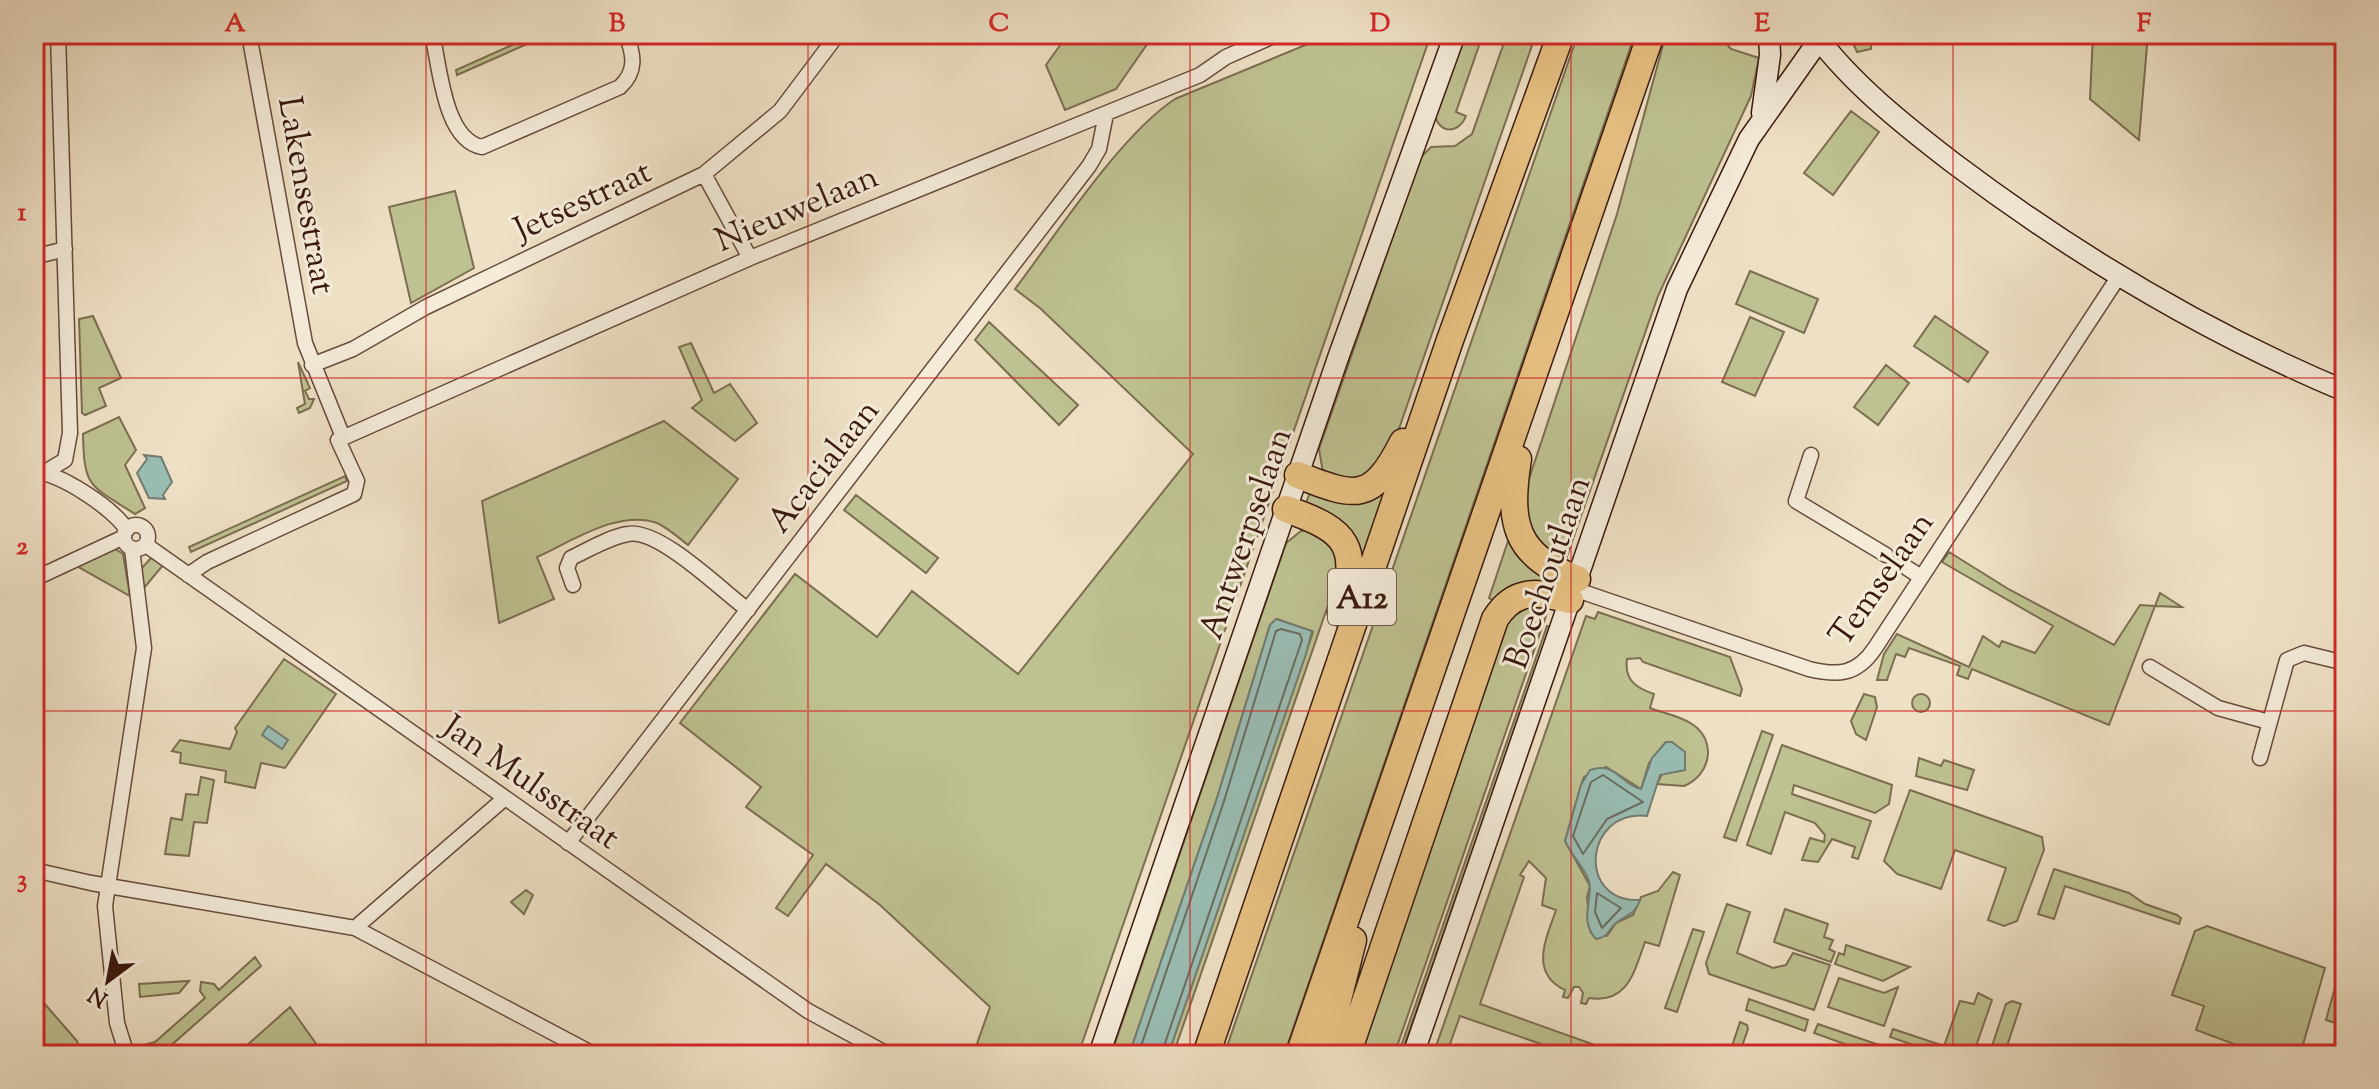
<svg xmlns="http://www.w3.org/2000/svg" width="2379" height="1089" font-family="'Sorts Mill Goudy',serif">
	<rect width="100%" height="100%" fill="#eee0c5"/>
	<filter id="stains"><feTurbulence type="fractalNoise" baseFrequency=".0025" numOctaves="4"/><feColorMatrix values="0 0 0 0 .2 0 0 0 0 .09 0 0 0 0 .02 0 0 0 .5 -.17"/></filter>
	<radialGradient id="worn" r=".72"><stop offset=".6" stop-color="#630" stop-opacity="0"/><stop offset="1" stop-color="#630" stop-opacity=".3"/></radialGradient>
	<path fill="#bec191" stroke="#7c6e50" stroke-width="2" d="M509,34L543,37L457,75L456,70L512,45Z
		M1068,34H1141L1150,40L1116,89L1065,110L1046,65Z
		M1332,34H1431L1078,1055H973L990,1007L880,905L826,864L788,916L776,908L813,855L746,807L761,787L680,723L795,574L877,637L912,591L1018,674L1193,454L1041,309L1015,289C1056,235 1120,135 1175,99Z
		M1466,34H1483L1456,112L1466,116C1459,134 1439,134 1435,115Z
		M1507,34H1536L1394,443L1358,483L1323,473L1319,449L1420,158L1431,147L1455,146L1472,134Z
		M1578,34H1635L1284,1055H1224Z
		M1666,34H1718L1731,49L1759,58L1751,96L1658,296L1565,562L1555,561L1529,535L1524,494L1617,214Z
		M1849,34H1871V49L1857,52Z
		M2093,34H2148L2139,140L2090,99Z
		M1851,111L1879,132L1833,195L1804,173Z
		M455,191L474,268L411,303L389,207Z
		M1750,271L1818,299L1804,333L1736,304Z
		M93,316L121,378L99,388L106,406L85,415L82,413L79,319Z
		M1935,316L1988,352L1968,382L1914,346Z
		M1750,317L1784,332L1755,396L1722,382Z
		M989,322L1078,405L1059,425L975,340Z
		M691,343L714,393L730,384L757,423L735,441L692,408L702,400L679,347Z
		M298,362L310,388L305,391L309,399H314L310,408L299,413L297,408L305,404Z
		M1886,365L1909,383L1878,425L1854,407Z
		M119,417L136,450L125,465L145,508L135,514C90,485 84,489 83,434Z
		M664,421L738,479L688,545C679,538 668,528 657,523C618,509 571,542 537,557L554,599L499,623L482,501Z
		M345,476L347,481L191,552L189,547Z
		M1388,487L1358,576L1305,506L1310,492Z
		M856,495L938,558L926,573L844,510Z
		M1318,530L1338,555L1336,582L1173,1055H1168L1313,632L1277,619L1270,625L1217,798L1129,1055H1111L1286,543L1301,531Z
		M1510,535L1558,582L1495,602L1489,598Z
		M114,548L123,554L130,596L75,565Z
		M1949,552L2010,590L2114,645L2140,605L2155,606L2160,593L2182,607L2155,606L2109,725L1972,669L1968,679L1957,675L1960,666L1909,648L1905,657L1896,654L1887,680H1877L1884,654L1897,634L1969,667L1983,636L1999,647L2002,641L2035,653L2053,626L1942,562Z
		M151,558L164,564L144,588L141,569Z
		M1542,604L1548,610L1394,1055H1357L1499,631L1517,606Z
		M1598,612L1730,657L1742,689L1740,696L1643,662L1640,658L1627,659C1624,680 1636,688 1654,694L1650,708C1663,713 1680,716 1692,724C1718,741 1710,776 1684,786L1657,784L1662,774L1685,770L1666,742L1649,763L1641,789L1606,767L1584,777L1581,785L1565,841L1590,886L1587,897L1591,933L1607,936L1616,923L1633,915L1641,897L1658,891L1673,872L1680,875L1659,946L1645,942C1634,972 1628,1004 1589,998L1586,1004L1581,1003L1583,993L1579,987H1574L1568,998L1563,997L1565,990C1529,973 1546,939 1556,910L1542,905L1546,878L1529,861L1520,875L1524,877L1480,1004L1623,1055H1573L1460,1016L1446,1055H1433L1586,616L1595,619Z
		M1547,626L1550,627L1401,1055H1398Z
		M284,659L336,694L285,768L261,763L255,788L225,782L226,771L180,763L181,753L172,751L180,740L230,749L237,732L235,728Z
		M1912 703a9 9 0 1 1 18 0a9 9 0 1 1-18 0Z
		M1864,694L1875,697L1877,707L1866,740L1856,734L1851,721Z
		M1762,731L1773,735L1736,841L1724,837Z
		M1782,745L1892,785L1889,804L1875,813L1794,785L1792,794L1871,821L1858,859L1852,857L1855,847L1832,839L1818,862L1802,860L1810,838L1824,842L1825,835L1815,823L1785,812L1771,854L1747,845Z
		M1919,758L1941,766L1944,760L1974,770L1967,790L1916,776Z
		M201,777L214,780L207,823L194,822L189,856L165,854L171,818L182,820L186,794L198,795Z
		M1910,790L2042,837L2044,850L2017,921L2004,926L1988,920L2006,868L1955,850L1941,889L1897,874L1884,861Z
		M2054,869L2129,893L2145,904L2177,915L2181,918L2179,924L2065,886L2054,919L2038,914Z
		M526,890L533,895L524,914L511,902Z
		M1727,904L1750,912L1737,953L1773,968L1786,965L1793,953L1830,965L1814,1010L1709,974L1706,963Z
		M1785,909L1828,924L1824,937L1833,940L1829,949L1835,952L1831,962L1774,942Z
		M2207,926L2325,968L2300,1055H2234L2237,1045L2196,1030L2204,1006L2172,995L2195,931Z
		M1693,929L1704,932L1677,1012L1665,1008Z
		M1846,945L1910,967L1883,981L1835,964L1839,953L1844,955Z
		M255,957L261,966L167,1049L140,1055L137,1047L155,1042L205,998L200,991L201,982L214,984L219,990Z
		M2342,962L2345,963V1026L2326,1020Z
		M1839,978L1884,993L1898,987L1884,1026L1828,1007Z
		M189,981L179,993L140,997L139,984Z
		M1978,993L1992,1000L1973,1055H1942L1890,1037L1893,1029L1944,1046L1960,1001L1974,1004Z
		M1749,999L1808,1020L1805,1031L1746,1010Z
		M2012,1001L2021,1004L2004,1055H1989L2006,1004Z
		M43,1002L77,1041L82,1055H34V1010Z
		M290,1007L324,1055H236Z
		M1740,1022L1747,1025L1748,1029L1739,1055H1729Z
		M1818,1024L1908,1055H1875L1814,1033Z"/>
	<path fill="#99bdb3" stroke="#737c71" stroke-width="2" d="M144,455L161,457L172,482L163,495L165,499L149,498L137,473L147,459Z
		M1276,619L1312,631L1306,654L1168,1055H1129L1217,798L1270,625Z
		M268,726L288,740L282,749L262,735Z
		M1666,742H1672L1685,752V770L1660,775L1647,816C1584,809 1576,903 1640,900C1634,916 1627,914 1616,923C1608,930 1609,937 1596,939C1578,920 1594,897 1589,881C1584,867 1571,855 1565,841L1581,785L1590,770C1616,761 1620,784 1641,789L1652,758Z"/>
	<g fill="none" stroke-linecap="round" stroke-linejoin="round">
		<path stroke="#6a6c60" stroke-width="2" d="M1603,775L1643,802L1607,819L1583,854L1573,836L1591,782Z
			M1597,893L1621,908L1602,928L1595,912Z
			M1138,1055L1224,801L1276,631L1281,629L1300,634L1302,640L1161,1055"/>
		<path stroke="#cab8a0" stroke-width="14" stroke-dasharray="14 7" stroke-linecap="butt" d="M1886,555L1907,568"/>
		<defs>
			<path id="minor" d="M249,34L305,343L343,437
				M432,34C440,67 444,140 482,147L620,87C637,71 634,55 626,34
				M704,174L750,258
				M34,257L65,249
				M312,365L353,349L426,307L704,174L780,111L838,34
				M1811,455L1796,501L1886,555
				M34,472C58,471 114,509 127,530
				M45,472L65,460L70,433L58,34
				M124 537a12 12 0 1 1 24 0a12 12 0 1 1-24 0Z
				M146,545L808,1011L889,1055
				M1907,568L1921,577
				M188,575L207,562L354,494L357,481L338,440L750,258L1200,75L1226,57L1278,34
				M34,579L124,537
				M573,585L567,568L571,558C588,550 609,537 628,534C659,528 722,591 748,610
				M1574,589L1809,669C1838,676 1857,675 1875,648L2119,276
				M2150,667L2218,708L2269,722
				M2260,758L2287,660L2304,653L2345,663
				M568,843L1089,166L1099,149L1106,114
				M34,870L91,883L355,928L595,1055
				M355,928L505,798
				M127,1055L117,1023L105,906L144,648L132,549"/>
			<path id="secondary" d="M1815,34C1851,83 1904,125 1952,162C2074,254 2204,332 2345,391
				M1762,113L1770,55L1769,34
				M1099,1055L1339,355L1455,34
				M1413,1055L1677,289L1749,139L1819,40"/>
			<path id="motorway" d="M1518,459C1508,522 1514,556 1577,579
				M1298,475C1356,498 1372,503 1403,442
				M1286,509C1349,531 1360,546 1341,613
				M1206,1055L1450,340L1561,34
				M1299,1055L1651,34
				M1324,1055L1353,940
				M1347,1055L1495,619C1514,588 1539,591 1570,600"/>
		</defs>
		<use href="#minor" stroke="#674c3c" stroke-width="17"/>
		<use href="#secondary" stroke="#3a1a0e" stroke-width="23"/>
		<use href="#motorway" stroke="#3a1a0e" stroke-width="29"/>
		<use href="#minor" stroke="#f4ebd9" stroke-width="14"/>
		<use href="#secondary" stroke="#f4ebd9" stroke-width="20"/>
		<use href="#motorway" stroke="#e7c082" stroke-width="26"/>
	</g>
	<path fill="none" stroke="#d62828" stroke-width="2" stroke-opacity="0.55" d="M426,34V1055M808,34V1055M1190,34V1055M1571,34V1055M1953,34V1055M34,378H2345M34,711H2345"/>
	<g text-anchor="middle" stroke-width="6" stroke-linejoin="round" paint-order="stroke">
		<rect fill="#f4ebd9" stroke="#72594b" stroke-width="2" x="1328" y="569" width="68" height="56" rx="6"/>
		<g font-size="32" font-weight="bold" fill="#3a1a0e">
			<text x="1362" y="608">A12</text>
		</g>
		<g font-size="34" fill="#3a1a0e" stroke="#f4ebd9">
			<text transform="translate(308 195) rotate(80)" y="12">Lakensestraat</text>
			<text transform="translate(582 199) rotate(-25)" y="12">Jetsestraat</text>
			<text transform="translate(796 207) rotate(-23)" y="12">Nieuwelaan</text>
			<text transform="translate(822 465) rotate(-52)" y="12">Acacialaan</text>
			<text transform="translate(1244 533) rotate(-71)" y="12">Antwerpselaan</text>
			<text transform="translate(1546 572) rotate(-71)" y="12">Boechoutlaan</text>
			<text transform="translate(1880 578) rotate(-55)" y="12">Temselaan</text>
			<text transform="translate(532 781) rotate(35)" y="12">Jan Mulsstraat</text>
		</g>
	</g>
	<rect width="2379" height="1089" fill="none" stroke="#eee0c5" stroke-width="88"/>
	<g transform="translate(108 981) rotate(212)" stroke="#f4ebd9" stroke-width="6" paint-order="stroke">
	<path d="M0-6L14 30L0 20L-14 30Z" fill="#3a1a0e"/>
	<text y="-12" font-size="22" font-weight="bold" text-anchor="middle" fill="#3a1a0e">N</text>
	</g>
	<rect x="44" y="44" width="2291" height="1001" fill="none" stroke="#d62828" stroke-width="3"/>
	<g font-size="26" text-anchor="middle" font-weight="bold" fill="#d62828">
		<text x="235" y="31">A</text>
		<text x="617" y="31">B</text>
		<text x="999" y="31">C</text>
		<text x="1380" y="31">D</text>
		<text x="1762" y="31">E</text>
		<text x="2144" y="31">F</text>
		<text x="22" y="220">1</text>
		<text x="22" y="554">2</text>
		<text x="22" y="887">3</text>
	</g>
	<rect width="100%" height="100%" filter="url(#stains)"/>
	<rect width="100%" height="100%" fill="url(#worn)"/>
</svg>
